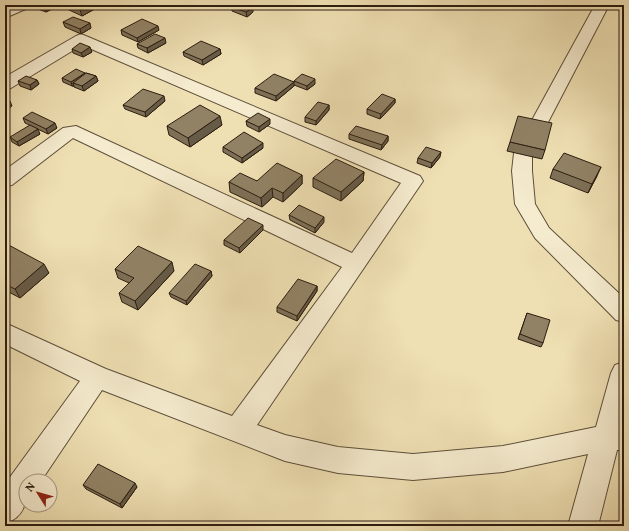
<svg xmlns="http://www.w3.org/2000/svg" width="629" height="531" font-family="Vollkorn,serif">
	<rect width="100%" height="100%" fill="#efe0b3"/>
	<filter id="stains"><feTurbulence type="fractalNoise" baseFrequency=".005" numOctaves="4"/><feColorMatrix values="0 0 0 0 .2 0 0 0 0 .09 0 0 0 0 .02 0 0 0 .5 -.17"/></filter>
	<radialGradient id="worn" r=".72"><stop offset=".6" stop-color="#630" stop-opacity="0"/><stop offset="1" stop-color="#630" stop-opacity=".3"/></radialGradient>
	<g fill="none" stroke-linecap="round" stroke-linejoin="round">
		<defs>
			<path id="minor" d="M12,5H30L28,8L5,18V8Z
				M595,5H609L532,153V171L535,204L549,228L624,298V322L616,320L535,238L515,204L512,171L514,153Z
				M81,34L420,176L423,181L257,425L285,435L338,447L413,454L503,446L596,427L611,373L615,365L624,362V450H617L598,526H568L588,454L503,472L413,480L338,473L285,461L102,390L41,481H26C26,502 27,515 5,524V484L80,381L5,344V323L106,369L232,416L342,267L73,138L12,185L5,186V170L63,128L76,126L352,253L401,183L82,45L11,88L5,89V77L76,36Z"/>
		</defs>
		<use href="#minor" stroke="#5d4e39" stroke-width="2"/>
		<use href="#minor" fill="#f5ebce" fill-rule="evenodd"/>
	</g>
	<path fill="#7d7057" stroke="#2c1d10" d="M37,5H60L46,12L38,9Z
		M65,5H102L82,16L67,9Z
		M231,7L253,12L247,17L232,11Z
		M63,22L91,28L81,34L65,27Z
		M121,30H159L138,42L122,35Z
		M166,43L148,53L138,48L137,44Z
		M72,49L92,52L83,57L73,53Z
		M220,49L221,54L203,65L184,56L183,52Z
		M86,73L96,76L98,81L84,91L74,87V86H72L63,82L62,78Z
		M37,80L39,84L31,90L20,86L18,81Z
		M294,81L315,84L307,90L294,85V86L276,101L255,93V88L294,82Z
		M395,99V103L380,119L367,114V109Z
		M165,101L146,117L125,109L123,105Z
		M329,105V110L316,125L305,122V117Z
		M23,118L57,128L48,134L25,123Z
		M246,121L270,124L259,132L247,126Z
		M222,125L190,147L169,135L167,126Z
		M40,134L19,146L12,142L10,137Z
		M349,134L388,136V141L381,150L349,139Z
		M510,142L545,150L542,159L507,151Z
		M223,147L263,148L242,163L223,152Z
		M440,157L431,168L417,163L418,158Z
		M553,169L597,176L588,193L550,178Z
		M364,172L363,181L341,201L313,187V178Z
		M302,175V184L283,202L273,197L262,207L230,192L229,182L257,181Z
		M289,215L324,222L315,233L290,220Z
		M263,230L240,253L224,245V240Z
		M5,243L49,273L20,298L5,290Z
		M115,269L174,271L138,310L122,302L119,293L129,283L118,278Z
		M211,271L212,276L187,305L171,297L169,293Z
		M317,286V291L297,321L277,312V307Z
		M527,313L543,343L541,347L518,339Z
		M83,485L137,487L122,508L86,489Z"/>
	<path fill="#665b47" stroke="#2c1d10" d="M50,5H60L46,12L45,8Z
		M83,5H102L82,16L79,7Z
		M253,8V12L247,17L246,12Z
		M90,23L91,28L81,34L80,29Z
		M158,26L159,30L138,42L137,38Z
		M165,38L166,43L148,53L147,48Z
		M90,47L92,52L83,57L81,53Z
		M220,49L221,54L203,65L202,60Z
		M85,73L87,78L73,83L74,86H72L71,82Z
		M96,76L98,81L84,91L82,86Z
		M315,79V84L307,90V86Z
		M37,80L39,84L31,90L30,85Z
		M294,82V86L276,101V96Z
		M164,96L165,101L146,117L145,112Z
		M395,99V103L380,119L381,114Z
		M10,101L12,106L5,111V104Z
		M329,105V110L316,125V121Z
		M220,116L222,125L190,147L188,138Z
		M270,119V124L259,132V127Z
		M55,123L57,128L48,134L46,129Z
		M38,129L40,134L19,146L17,142Z
		M388,136V141L381,150L382,145Z
		M263,143V148L242,163V158Z
		M441,152L440,157L431,168L432,163Z
		M601,167L597,176L588,193L592,184Z
		M364,172L363,181L341,201V192Z
		M302,175V184L283,202V193Z
		M272,188L273,197L262,207L261,198Z
		M324,217V222L315,233V228Z
		M263,225V230L240,253L239,248Z
		M172,262L174,271L138,310L135,301Z
		M44,264L49,273L20,298L15,289Z
		M211,271L212,276L187,305L186,301Z
		M317,286V291L297,321V316Z
		M135,483L137,487L122,508L120,504Z"/>
	<path fill="#918265" stroke="#2c1d10" d="M38,5H50L45,8Z
		M74,5H83L79,7Z
		M234,5H245L253,8L246,12L231,7Z
		M73,17L90,23L80,29L63,22Z
		M142,19L158,26L137,38L121,30Z
		M155,34L165,38L147,48L137,44Z
		M201,41L220,49L202,60L183,52Z
		M80,43L90,47L81,53L72,49Z
		M76,69L85,73L71,82L62,78Z
		M86,73L96,76L82,86L73,83Z
		M274,74L294,82L276,96L255,88Z
		M302,74L315,79L307,86L294,81Z
		M26,76L37,80L30,85L18,81Z
		M143,89L164,96L145,112L123,105Z
		M382,94L395,99L381,114L367,109Z
		M5,99L10,101L5,104Z
		M318,102L329,105L316,121L305,117Z
		M200,105L220,116L188,138L167,126Z
		M32,112L55,123L46,129L23,118Z
		M258,113L270,119L259,127L246,121Z
		M518,116L552,123L545,150L510,142Z
		M30,125L38,129L17,142L10,137Z
		M356,126L388,136L382,145L349,134Z
		M244,132L263,143L242,158L223,147Z
		M426,147L441,152L432,163L418,158Z
		M564,153L601,167L592,184L553,169Z
		M336,159L364,172L341,192L313,178Z
		M277,163L302,175L283,193L272,188L261,198L229,182L240,173L257,181Z
		M299,205L324,217L315,228L289,215Z
		M248,218L263,225L239,248L224,240Z
		M5,243L44,264L15,289L5,284Z
		M138,246L172,262L135,301L119,293L134,278L115,269Z
		M195,264L211,271L186,301L169,293Z
		M298,279L317,286L297,316L277,307Z
		M527,313L550,320L543,343L520,334Z
		M98,464L135,483L120,504L83,485Z"/>
	<rect width="629" height="531" fill="none" stroke="#efe0b3" stroke-width="20"/>
	<rect x="6" y="6" width="617" height="519" fill="none" stroke="#2c1d10" stroke-width="2"/>
	<rect x="10" y="10" width="609" height="511" fill="none" stroke="#2c1d10"/>
	<g transform="translate(38 493) rotate(307)"><circle r="19" fill="#f5ebce" stroke="#a59982"/>
	<path d="M0-3L7 15L0 10L-7 15Z" fill="#8f2418"/>
	<text y="-6" font-size="11" font-weight="bold" text-anchor="middle" fill="#2c1d10">N</text>
	</g>
	<rect width="100%" height="100%" filter="url(#stains)"/>
	<rect width="100%" height="100%" fill="url(#worn)"/>
</svg>
